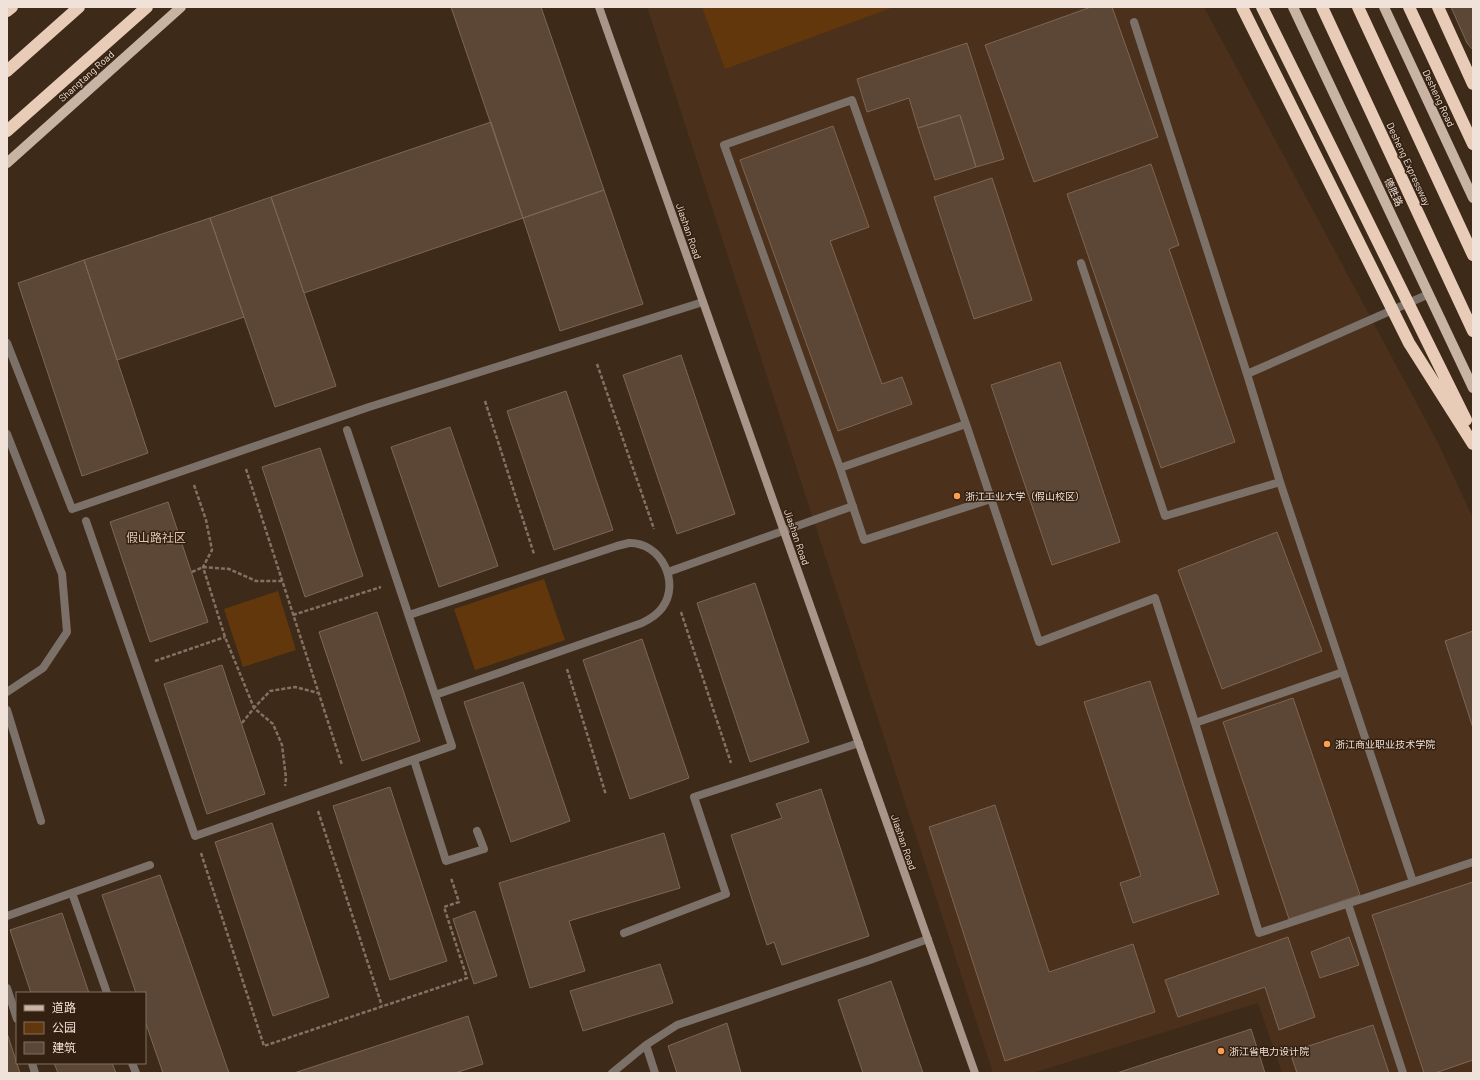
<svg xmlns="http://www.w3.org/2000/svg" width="1480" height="1080" font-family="Barlow,'Noto Sans SC',sans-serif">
	<rect width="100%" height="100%" fill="#3e2a19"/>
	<path fill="#4b301b" d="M647,7H1204L1438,443L1473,518V1073H1282L1258,1003L1033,1073H993Z"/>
	<path fill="#63370c" d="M702,7H894L725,69Z
		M544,579L565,640L475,670L454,609Z
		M278,591L296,650L243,667L224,609Z"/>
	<path fill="#5c4635" stroke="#7e6654" d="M451,7H541L604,190L523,218Z
		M1091,7H1112L1158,137L1034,182L985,45Z
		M1451,7H1473V50L1467,43Z
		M967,43L1004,159L976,167L960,115L918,128L909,98L867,112L857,79Z
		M960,115L976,167L935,180L918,128Z
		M491,122L523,218L304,293L271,197Z
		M833,126L869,227L830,241L882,384L902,377L912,404L838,431L740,160Z
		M1151,164L1179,245L1169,249L1235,442L1161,468L1067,194Z
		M992,178L1032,300L974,319L934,197Z
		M604,190L643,304L560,331L523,218Z
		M271,197L336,386L275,407L210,218Z
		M210,218L244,317L117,360L84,260Z
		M84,260L148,453L82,476L18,283Z
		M681,355L735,514L677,534L623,375Z
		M1060,362L1120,542L1052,565L991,385Z
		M566,391L613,530L554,550L507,411Z
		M450,427L498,566L439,587L391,447Z
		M320,448L363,576L305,597L262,467Z
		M168,502L208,622L150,642L110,522Z
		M1277,532L1322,651L1222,689L1178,570Z
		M755,583L809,742L750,762L697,603Z
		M377,612L420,741L362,761L319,632Z
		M1473,631V728L1445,641Z
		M642,639L689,778L630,799L583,660Z
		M222,665L265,794L207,814L164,684Z
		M1150,681L1219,894L1133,923L1120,883L1141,876L1084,702Z
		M523,682L570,821L511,842L464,702Z
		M1293,698L1360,895L1289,919L1223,722Z
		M390,787L447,961L390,980L333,806Z
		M821,789L869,936L782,965L774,942L767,945L731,835L782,818L776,804Z
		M995,805L1049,972L1133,944L1155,1012L1005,1061L929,827Z
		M272,823L329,997L273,1016L215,842Z
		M664,833L680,888L569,921L585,971L530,988L499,883Z
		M160,875L229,1073H163L145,1021V993H136L102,895Z
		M1473,882V1060L1435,1073H1424L1372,915Z
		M475,911L497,976L474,984L453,919Z
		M62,913L89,993H31L10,930Z
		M1288,937L1315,1017L1279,1030L1265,987L1178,1017L1165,980Z
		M1349,937L1359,965L1320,978L1311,952Z
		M660,964L673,1003L583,1031L570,991Z
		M891,981L923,1073H863L838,1000Z
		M468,1016L483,1064L455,1073H294Z
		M727,1023L741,1073H677L668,1046Z
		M1373,1025L1389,1073H1297L1290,1052Z
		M1251,1029L1265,1073H1117Z
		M7,1033L20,1073H7Z
		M54,1063H112L116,1073H58Z"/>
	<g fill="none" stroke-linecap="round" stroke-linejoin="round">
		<path stroke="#837163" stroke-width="2.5" stroke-dasharray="4 2" stroke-linecap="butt" d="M597,364L654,529
			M485,401L534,554
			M246,469L342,765
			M194,485L206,520L212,550L203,567L225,637L254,708L273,724L282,745L286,778L285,786
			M192,572L203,567L229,569L256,581H283
			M681,612L731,763
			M293,615L381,587
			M155,661L225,637
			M567,669L606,795
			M242,723L254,708L270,691L295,687L318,693
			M318,811L382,1006
			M201,853L264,1046L467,978L444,907L459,902L451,878"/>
		<path stroke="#7c7169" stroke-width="8" d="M1081,263L1165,516L1280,482
			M7,343L72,509L369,407L703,302
			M1247,374L1429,294
			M966,424L840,468L864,540L991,499
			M7,434L62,574L67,632L43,668L7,692
			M840,468L724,145L852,100L966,424L1039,642L1155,598L1195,723L1259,933L1413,882L1280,482L1247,374L1134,22
			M86,521L195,836L452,746L347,430
			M668,572L853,506
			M409,615L617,546C621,545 625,544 629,543C661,542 681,583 662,608C657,615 650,619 642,623L435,695
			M7,710L41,821
			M1195,723L1343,672
			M414,760L446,861L484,849L477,831
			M1413,882L1473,862
			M72,893L107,993
			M1348,904L1403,1073
			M7,916L150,865
			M624,933L726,894L694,797L859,743
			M7,988L17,1019
			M646,1045L655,1073
			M32,1063L35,1073
			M132,1063L136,1073
			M612,1073L646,1045L677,1025L870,960L928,939"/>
		<path stroke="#a79689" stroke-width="8" d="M599,7L975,1073"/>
		<path stroke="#c9b3a2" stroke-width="10" d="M1293,7L1473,388
			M1384,7L1473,198
			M7,163L181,7"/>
		<path stroke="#e8ccb8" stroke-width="12" d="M1358,7L1473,255
			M1409,7L1473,144
			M1438,7L1473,84
			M7,11L12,7
			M7,71L79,7
			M7,131L147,7"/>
		<path stroke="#e8ccb8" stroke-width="12" d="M1242,7L1409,343L1473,444
			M1262,7L1466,420
			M1322,7L1473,331"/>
	</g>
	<g fill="#fa9f50" stroke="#342010" stroke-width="1.5">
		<circle cx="957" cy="496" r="4"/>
		<circle cx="1327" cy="744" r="4"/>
		<circle cx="1221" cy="1051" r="4"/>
	</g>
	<g text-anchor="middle" stroke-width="3" stroke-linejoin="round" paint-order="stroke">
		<g font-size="10" fill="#f0e2d8" stroke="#342010">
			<text transform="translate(86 76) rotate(-42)" y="4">Shangtang Road</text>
			<text transform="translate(1439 98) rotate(65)" y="4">Desheng Road</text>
			<text transform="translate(1409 164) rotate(65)" y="4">Desheng Expressway</text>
			<text transform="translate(1394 192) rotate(65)" y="4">德胜路</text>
			<text transform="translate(689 231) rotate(71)" y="4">Jiashan Road</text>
			<text transform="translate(797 537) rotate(71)" y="4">Jiashan Road</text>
			<text transform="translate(904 842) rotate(71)" y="4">Jiashan Road</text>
		</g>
		<g font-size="10" fill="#f0e2d8" stroke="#342010" text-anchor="start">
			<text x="965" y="500">浙江工业大学（假山校区）</text>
			<text x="1335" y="748">浙江商业职业技术学院</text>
			<text x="1229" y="1055">浙江省电力设计院</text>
		</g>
		<g font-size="12" fill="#dfc4b0" stroke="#342010">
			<text x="156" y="542">假山路社区</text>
		</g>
	</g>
	<rect width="1480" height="1080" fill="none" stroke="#f0e2d8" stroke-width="16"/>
	<rect x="16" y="992" width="130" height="72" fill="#342010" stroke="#7f6e60"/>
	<rect x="24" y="1005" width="20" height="6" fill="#c9b3a2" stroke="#7f6e60"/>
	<text x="52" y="1012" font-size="12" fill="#f0e2d8">道路</text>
	<rect x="24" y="1022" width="20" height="12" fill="#63370c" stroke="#7f6e60"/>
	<text x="52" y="1032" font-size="12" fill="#f0e2d8">公园</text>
	<rect x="24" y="1042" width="20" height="12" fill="#5c4635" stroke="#7f6e60"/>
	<text x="52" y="1052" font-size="12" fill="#f0e2d8">建筑</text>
</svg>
